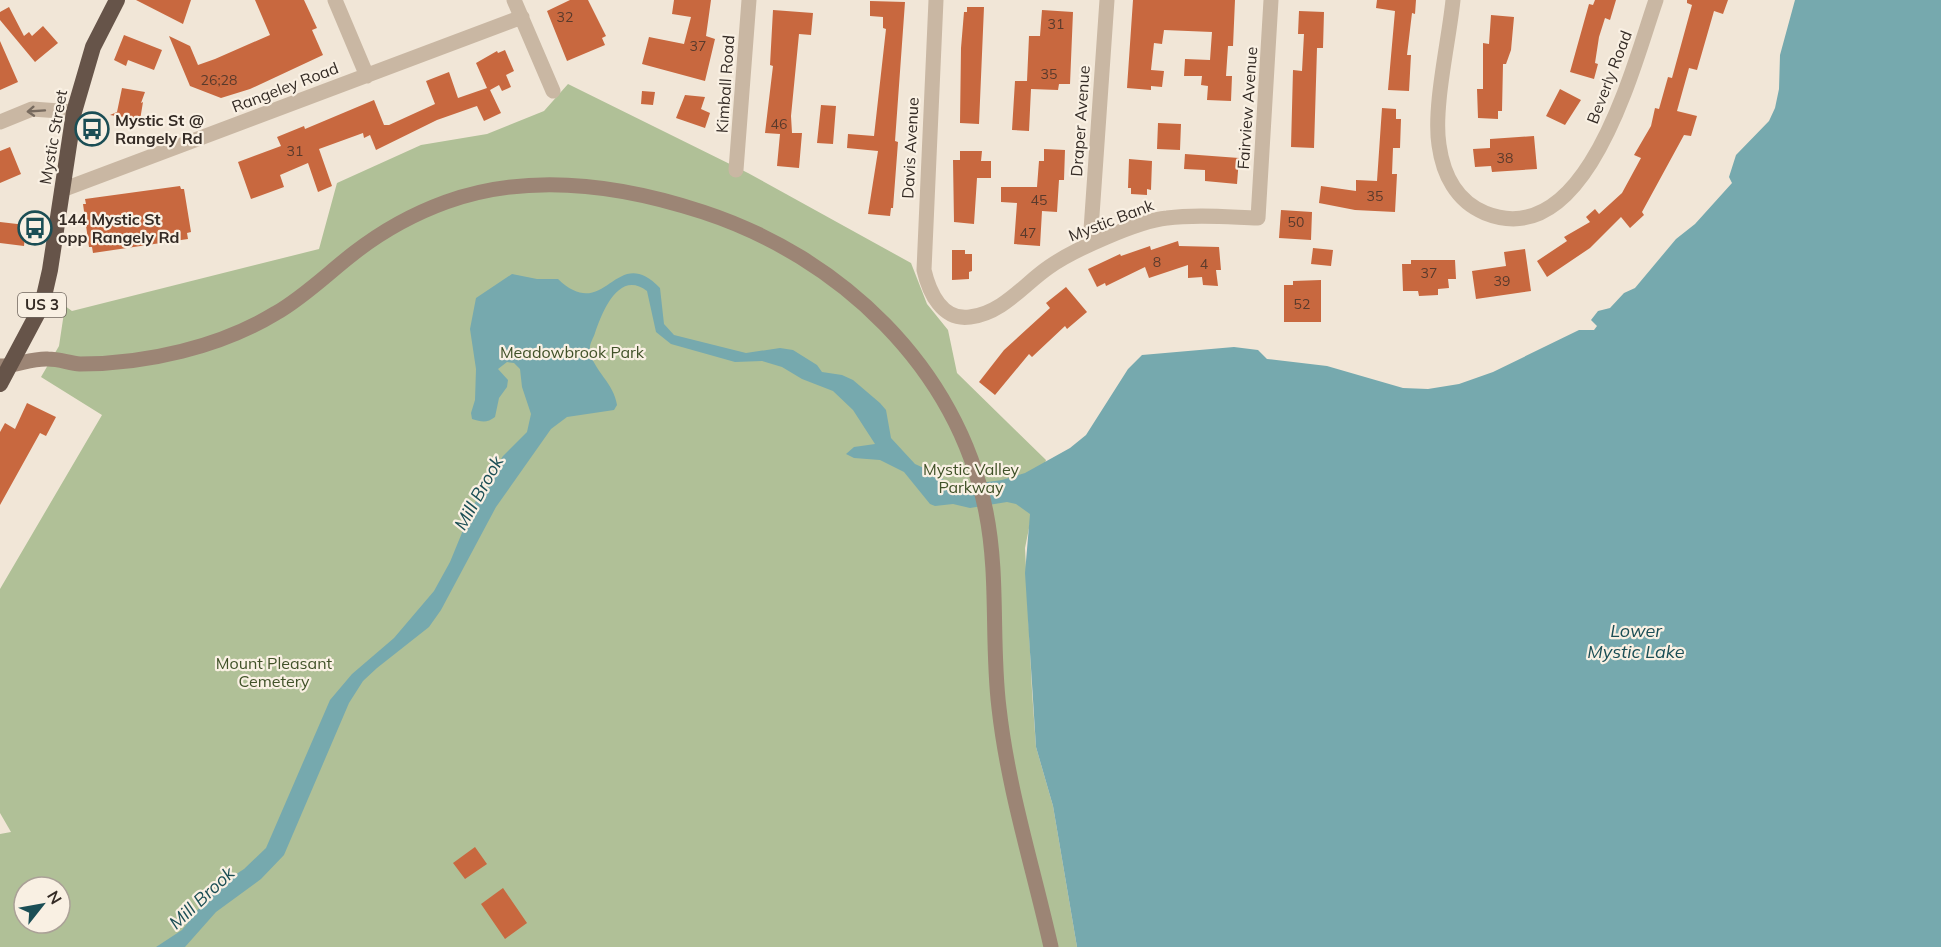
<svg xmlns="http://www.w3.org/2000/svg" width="1941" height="947" font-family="Mulish,sans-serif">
	<rect width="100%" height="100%" fill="#f1e6d7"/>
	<path fill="#b0c097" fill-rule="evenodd" d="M568,84L748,173L911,263L927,304L948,330L957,373L1046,460L1037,488L1025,548L1032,691L1036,747L1053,806L1077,947H0V834L11,832L0,813V589L102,415L41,377L59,346L65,306L72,311L319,249L337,183L421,145L487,134L544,111ZM24,887H60V923H24Z"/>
	<path fill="#76a9ae" d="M1795,0H1941V947H1077L1053,806L1036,747L1025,573L1030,514L1016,504L1007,502L970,508L953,504L935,506L930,504L904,472L880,460L854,458L846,454L854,447L875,444L853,410L833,391L802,379L782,367L762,361L735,362L671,344L656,332L647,291C619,269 602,312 595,333C593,339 589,344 590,351C593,370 614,383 617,405L614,410L567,417L551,429L496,507L441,610L429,627L377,668L363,681L349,703L284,855L261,879L216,912L185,947H156L182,930L215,888L244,869L266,848L330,700L352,674L394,638L434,591L450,562L473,506L503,456L527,432L531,414L522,387L520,369L514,363L507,362L498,369L508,380L507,387L499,398L495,417C487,423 482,422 472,419L471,413L475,400L476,369L470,329L476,298L512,274L537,279H558C606,325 615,241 660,288L664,324L674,335L746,353L780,348L793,350L817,365L822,372L842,375L853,380L880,403L886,410L891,438L915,464L935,473L948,483L965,485L1002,480L1025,473L1070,448L1086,435L1128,369L1142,355L1234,347L1258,350L1267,359L1327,366L1403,388L1428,389L1459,384L1493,372L1579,330H1594L1597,326L1591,320L1598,311L1610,308L1624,293L1635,288L1676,239L1695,224L1732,183L1729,177L1736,155L1769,121L1775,108L1779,89L1780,55Z"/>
	<path fill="#c8683f" d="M136,0H191L183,24Z
		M255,0H304L317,28L312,30L323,55L250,89L221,98L190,86L169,36L190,46L198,65L215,59L270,35Z
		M570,0H588L606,36L602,38L605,45L567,61L547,11Z
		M674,0H711L706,36L715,39L705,81L642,64L649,37L684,44L691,17L672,14Z
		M1133,0H1235L1233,46H1228L1226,76H1232L1231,101L1207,100L1208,86L1201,85L1202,76H1184L1185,59L1210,60L1212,32L1164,30L1162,44L1154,43L1151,70L1164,71L1162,87L1151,86V90L1127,88Z
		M1377,0H1416L1415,14L1412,13L1407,55H1411L1409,91L1388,90L1395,11L1376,8Z
		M1595,0H1616L1610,20L1605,18L1599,37L1595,63L1598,64L1594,79L1570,72L1589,4L1593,5Z
		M1687,0H1728L1723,14L1714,11L1697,70L1689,68L1677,111L1697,116L1691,136L1684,135L1642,212L1644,215L1630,228L1621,217L1590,248L1547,277L1537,261L1567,241L1564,237L1590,222L1586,217L1595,209L1599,214L1622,193L1641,158L1634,155L1651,126L1655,108L1659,109L1668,77L1672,78L1692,5L1687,3Z
		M870,1L905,2L895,141L898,142L893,208H891L890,216L868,214L878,151L847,148L848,134L874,136L886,29L883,28V17L870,16Z
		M9,7L24,36L29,32L32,36L43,26L58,43L35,62L0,20V12Z
		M967,7H984L979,124L960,123L961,48L964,12H967Z
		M773,10L813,13L811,35L799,34L791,116L792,133H802L799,168L777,166L780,134L765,133L773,66L770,65Z
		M1042,10L1073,12L1070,84H1059L1058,90L1031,89L1029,131L1012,130L1015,81H1027L1029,36H1040Z
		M1299,11L1324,12L1323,48H1317L1314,148L1291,147L1293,70L1302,71L1304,34H1298Z
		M1491,15L1514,17L1511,50L1506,64H1503L1502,111H1498V119L1478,118L1477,89H1483V43L1489,44Z
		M124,35L162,50L154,70L128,60L126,66L114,60Z
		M0,41L18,82L0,90Z
		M505,50L514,71L506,75L511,87L502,91L499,85L490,90L501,113L484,121L477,106L474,107L437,120L376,150L370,135L364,138L363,133L319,149L332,186L318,192L308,163L280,175L284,187L251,199L238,162L281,146L277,137L304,126L305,129L374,100L384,125H389L435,104L426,81L449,72L458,98L487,88L476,63L497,51L498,53Z
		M122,88L145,92L141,103L143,102L140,120L110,115L117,112Z
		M1560,89L1581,100L1565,125L1546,116Z
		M642,91L655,92L653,105L641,104Z
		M685,95L705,97L701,109L710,113L705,128L676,118Z
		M821,105L836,106L833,144L817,143Z
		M1382,108L1396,109V119H1401L1400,148H1393L1392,174H1397L1395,212L1355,210L1319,203L1321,186L1356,191V180L1377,181Z
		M1158,123L1181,124L1180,150L1157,149Z
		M1534,136L1537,169L1492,172L1491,166L1475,167L1473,149L1490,148V139Z
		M10,147L21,174L0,183V151Z
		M1044,149L1065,150L1064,180H1059L1057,212L1042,211L1040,246L1014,244L1017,203L1001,202V187H1037L1039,161H1044Z
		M960,151H982L981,161H991V178H977L974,224L954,222L953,160H960Z
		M1185,154L1239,158L1237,184L1205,181V170L1184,169Z
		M1129,159L1152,161L1151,190L1147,189V195L1131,194V188H1128Z
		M180,186L181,189H184L191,232L187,233L188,239L93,253L92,247H89L83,204H86L85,199Z
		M1281,210L1312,212L1311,240L1279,238Z
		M0,222L26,225L24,246L0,243Z
		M1178,241L1179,246L1219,247L1221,270H1216L1218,286L1203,285L1202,277L1188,278V265L1149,278L1145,267L1106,286L1105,283L1097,287L1088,269L1120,254L1121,256L1150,246L1151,250Z
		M1313,248L1333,250L1331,266L1311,264Z
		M1525,249L1531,291L1476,299L1472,271L1506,266L1504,252Z
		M952,250H965V254H972V271L969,272V279L952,280Z
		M1411,260H1455L1456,279H1448L1449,288L1438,289V295L1419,296L1418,291H1403L1402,264H1411Z
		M1321,280V322H1284V285H1293V281Z
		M1066,287L1087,312L1067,329L1065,326L1032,357L1029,354L995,395L979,382L1004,350L1050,308L1046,303Z
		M27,403L56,417L46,436L40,433L0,505V432L5,423L15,429Z
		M475,847L487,864L465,879L453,863Z
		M503,888L527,923L505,939L481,904Z"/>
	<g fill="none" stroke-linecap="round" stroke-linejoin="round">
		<path stroke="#c9b7a3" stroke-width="15" d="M335,0L367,76
			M514,0L553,91
			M936,0L924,270C929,292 942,321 970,317C1003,313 1024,284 1049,267C1073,250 1138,221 1167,218C1196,214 1228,217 1258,218L1271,0
			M1453,0C1449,41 1433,107 1439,145C1443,174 1456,201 1485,213C1587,254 1633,66 1656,0
			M0,122L32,109L74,112
			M736,170L749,0
			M62,190L522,17
			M1090,244L1107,0"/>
		<path stroke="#9c8575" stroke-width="15" d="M0,366C16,366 32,358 48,359C59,359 69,363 80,364C146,364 220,347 276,313C304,297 328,273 354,253C381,232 413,214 446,202C529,172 621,185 703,212C840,257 957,367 986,512C999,577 991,643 999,708C1008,789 1033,867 1051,947"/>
		<path stroke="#665449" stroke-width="16" d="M0,384L42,305L50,270L74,112L93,47L117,0"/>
	</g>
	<defs><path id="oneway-shaft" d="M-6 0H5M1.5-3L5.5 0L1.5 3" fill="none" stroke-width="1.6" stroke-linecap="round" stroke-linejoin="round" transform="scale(1.5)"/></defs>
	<use stroke="#776a5e" href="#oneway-shaft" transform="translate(36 111) rotate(176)"/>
	<defs>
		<symbol id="bus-ring" viewBox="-11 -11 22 22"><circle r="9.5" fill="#f9f0e3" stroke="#1b4e55" stroke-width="1.5"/><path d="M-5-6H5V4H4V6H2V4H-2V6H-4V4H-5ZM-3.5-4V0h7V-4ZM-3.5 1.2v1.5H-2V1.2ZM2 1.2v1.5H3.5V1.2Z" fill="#1b4e55"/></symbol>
	</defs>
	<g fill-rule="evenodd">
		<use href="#bus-ring" x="73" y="110" width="38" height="38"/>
		<use href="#bus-ring" x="16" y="209" width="38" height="38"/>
	</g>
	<g text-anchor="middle" stroke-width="4.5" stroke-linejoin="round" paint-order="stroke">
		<g font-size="14" fill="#593a2c">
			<text x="565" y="22">32</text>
			<text x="1056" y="29">31</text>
			<text x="698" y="51">37</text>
			<text x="1049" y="79">35</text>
			<text x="219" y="85">26;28</text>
			<text x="779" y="129">46</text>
			<text x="295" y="156">31</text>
			<text x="1505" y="163">38</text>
			<text x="1375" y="201">35</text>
			<text x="1039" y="205">45</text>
			<text x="1296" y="227">50</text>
			<text x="1028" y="238">47</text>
			<text x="1157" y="267">8</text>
			<text x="1204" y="269">4</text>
			<text x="1429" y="278">37</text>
			<text x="1502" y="286">39</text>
			<text x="1302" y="309">52</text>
		</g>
		<rect fill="#f9f0e3" stroke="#6f665e" stroke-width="1.5" x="18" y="293" width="48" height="24" rx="4.5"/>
		<g font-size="15" font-weight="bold" fill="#342b25">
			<text x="42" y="310">US 3</text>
		</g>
		<g font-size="16" fill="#342b25" stroke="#f9f0e3">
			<text transform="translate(1609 77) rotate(-69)" y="6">Beverly Road</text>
			<text transform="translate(725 84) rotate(-86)" y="6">Kimball Road</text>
			<text transform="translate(285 87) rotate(-21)" y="6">Rangeley Road</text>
			<text transform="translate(1247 108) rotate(-86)" y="6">Fairview Avenue</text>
			<text transform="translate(1080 121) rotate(-86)" y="6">Draper Avenue</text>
			<text transform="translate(53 137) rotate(-80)" y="6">Mystic Street</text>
			<text transform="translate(910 148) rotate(-87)" y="6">Davis Avenue</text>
			<text transform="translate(1111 220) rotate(-21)" y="6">Mystic Bank</text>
		</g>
		<g font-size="16" font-weight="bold" fill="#342b25" stroke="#f9f0e3" text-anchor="start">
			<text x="115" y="126">Mystic St @<tspan x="115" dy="18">Rangely Rd</tspan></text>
			<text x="58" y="225">144 Mystic St<tspan x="58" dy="18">opp Rangely Rd</tspan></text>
		</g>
		<g font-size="16" fill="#415229" stroke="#f9f0e3">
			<text x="572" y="358">Meadowbrook Park</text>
			<text x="971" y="475">Mystic Valley<tspan x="971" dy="18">Parkway</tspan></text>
			<text x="274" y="669">Mount Pleasant<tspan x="274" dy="18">Cemetery</tspan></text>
		</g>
		<g font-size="18" font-style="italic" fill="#1b4e55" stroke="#f9f0e3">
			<text transform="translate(479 493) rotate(-61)" y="6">Mill Brook</text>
			<text x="1636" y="637">Lower<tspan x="1636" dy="21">Mystic Lake</tspan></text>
			<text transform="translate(202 898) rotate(-43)" y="6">Mill Brook</text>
		</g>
	</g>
	<g transform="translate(42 905) rotate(59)"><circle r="28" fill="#f9f0e3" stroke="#aaa197" stroke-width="1.5"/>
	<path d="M0-4.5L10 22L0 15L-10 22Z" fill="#1b4e55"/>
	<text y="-9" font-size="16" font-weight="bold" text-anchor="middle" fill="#342b25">N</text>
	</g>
</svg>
